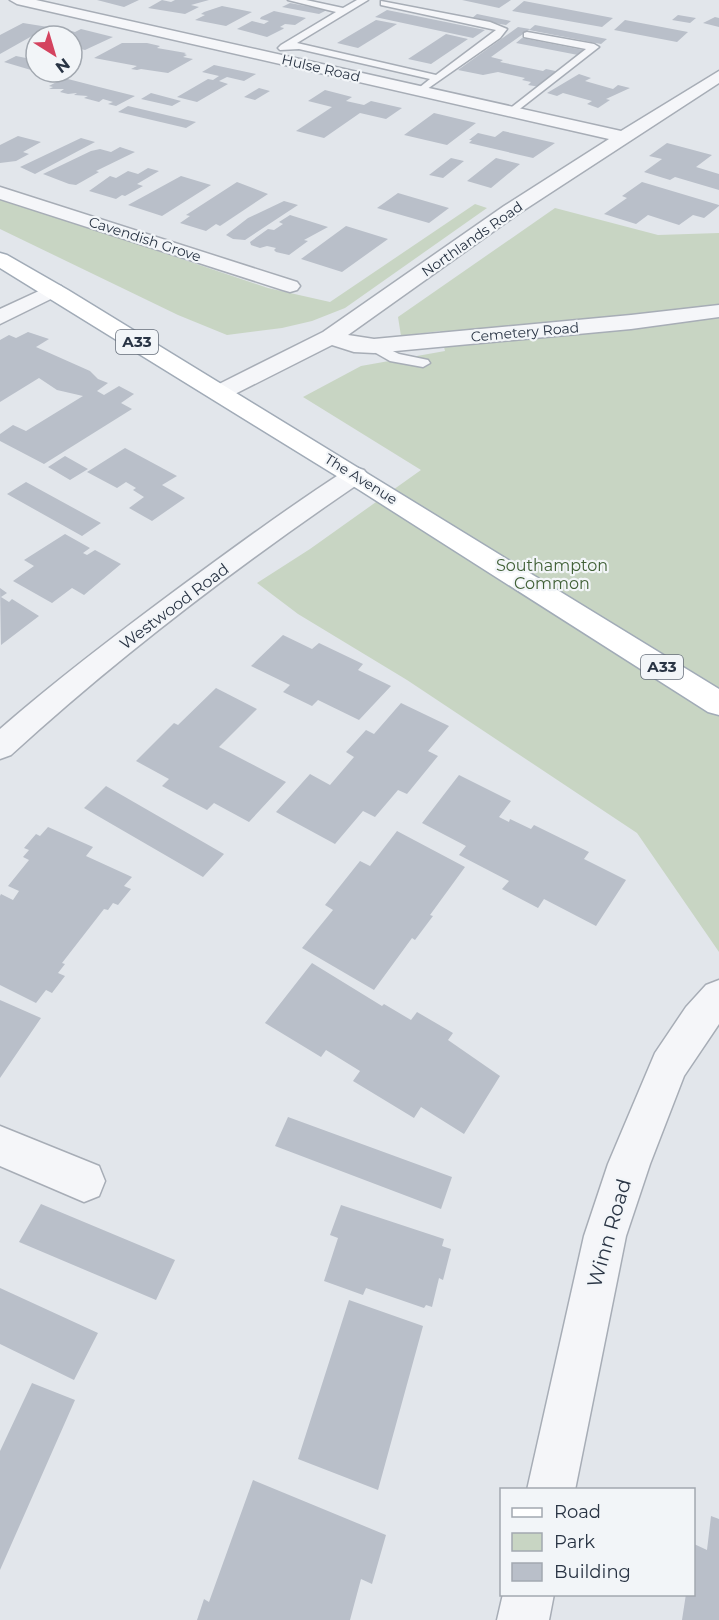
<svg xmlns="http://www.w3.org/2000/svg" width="719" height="1620" font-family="Montserrat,sans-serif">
	<rect width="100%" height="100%" fill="#e2e6eb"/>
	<path fill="#c8d5c3" d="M0,198L268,288L330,302L475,204L487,208L345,308L312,321L282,328L227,335L178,315L0,229Z
		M555,208L658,235L719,233V952L637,833L407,680L298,614L257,583L310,549L421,470L303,397L361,366L445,351L440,331L401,336L398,317Z"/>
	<path fill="#b9bfc9" d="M97,0H139L124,7Z
		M162,0L171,2L175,0H209L191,5L199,7L185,14L148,8Z
		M462,0H511L499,8Z
		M524,1L613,18L602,27L512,11Z
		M290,3L327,10L319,14L282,7Z
		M222,6L252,12L226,26L195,20L205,15L201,14L204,12Z
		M387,10L485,30L473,38L375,17Z
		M274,11L306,18L295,25L285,24L280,27L284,28L283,29L267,37L237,29L252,21L264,24L269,21L260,19L261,17Z
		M477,14L511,21L506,25L471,19Z
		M678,15L696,18L690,23L672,20Z
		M715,17L719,18V27L703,23Z
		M376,20L397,24L358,48L337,43Z
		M625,20L688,32L677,42L614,30Z
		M23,23L48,27L0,54V35Z
		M535,25L607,39L601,44L529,30Z
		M518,27L530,29L491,57L503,60L500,62L543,71L546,69L560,72L540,87L528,85L531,82L522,80L525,78L498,72L483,75L458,70Z
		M64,29L75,32L81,29L113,37L85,50L72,47V36H49Z
		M446,34L468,39L431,64L408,59Z
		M522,38L583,50L578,55L516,43Z
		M122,43H147L160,46L157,48L186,53L184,54L187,55L183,57L193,59L168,73L141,69L137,70L131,69L137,66L94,58Z
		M16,56L36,60V67L31,70L4,62Z
		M214,65L256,74L244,81L227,77L219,81L228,84L197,102L177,97L208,79L213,80L219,76L202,72Z
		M579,74L591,78L585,81L613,89L618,85L630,88L606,99L610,100L598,108L587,104L592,101L563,93L557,96L547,93Z
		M64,78L99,87L135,96L116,106L108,104L113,102L103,99L99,102L84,98L88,96L74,95L77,93L68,94L60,92L64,89H49L53,87L49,86Z
		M259,88L270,91L255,100L244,97Z
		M325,90L352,97L346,101L364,105L371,101L402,108L386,119L360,113L324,138L296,131L332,107L308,101Z
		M151,93L181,101L172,106L141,99Z
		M128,106L196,122L186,128L118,112Z
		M434,113L476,123L447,145L404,135Z
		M503,131L555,143L533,158L469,143L472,140H469L478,133L495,137Z
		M18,136L41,142L23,152L29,154L16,161L0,163V145Z
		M81,138L95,142L35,174L20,167Z
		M667,143L712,155L696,167L719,174V190L675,177L670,180L644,172L662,159L649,156Z
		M120,147L135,152L96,171L99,172L76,185L69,184L43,174L91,151L100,149L111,152Z
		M451,158L464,161L443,178L429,175Z
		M496,158L520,164L491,188L467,181Z
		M148,168L159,171L137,184L143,186L125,196L122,195L116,199L89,191L110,176L116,178L128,171L138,174Z
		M181,176L211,185L162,216L128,205Z
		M237,182L268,194L220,226L216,224L206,231L180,223L190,216L186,215Z
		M642,182L719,205V206L704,218L693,215L679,225L648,215L636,224L604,214L627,198L622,196Z
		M398,193L449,208L429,223L377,208Z
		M284,201L298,205L245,240L233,239L226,235L248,218Z
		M290,215L328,227L304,240L308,241L289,255L276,252L274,250L276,248L267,246L260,248L251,245L250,242L268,229L274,230L283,224L279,222Z
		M346,226L388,239L342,272L301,259Z
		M28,332L49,339L36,347L90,371L98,379L108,383L97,391L104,395L119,386L134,394L121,403L132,409L44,464L0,441V434L13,425L26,431L83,396L57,390L39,378L0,402V340L9,335L16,338Z
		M125,448L177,476L162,485L185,498L152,521L129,508L144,497L133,490L136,488L126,482L117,488L87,472Z
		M65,456L88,469L70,480L48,467Z
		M26,482L101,523L82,536L7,494Z
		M65,534L90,548L83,553L87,555L95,550L121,564L84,595L72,588L52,603L13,581L34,566L24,560Z
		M0,588L7,593L1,597L9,602L12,599L39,616L1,645Z
		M283,635L312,649L319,643L363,664L358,670L391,686L359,720L318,700L312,706L283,692L290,685L251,666Z
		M216,688L257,709L219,747L286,782L249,822L214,803L207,810L162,786L169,779L136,761L174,723L178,725Z
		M401,703L449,726L428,751L438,756L407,794L398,790L375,817L363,811L335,844L276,812L310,774L330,785L354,757L346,752L366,730L374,734Z
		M459,775L511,801L499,817L509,822L510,819L531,829L534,825L589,852L584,859L626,880L596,926L544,899L538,908L502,889L509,881L459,855L466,846L422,823Z
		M106,786L224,854L203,877L84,808Z
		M48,827L93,847L86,856L132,877L124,886L131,889L118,905L113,903L108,910L104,909L62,963L65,964L58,973L65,976L52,993L46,990L36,1003L0,985V896L1,894L13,900L19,891L8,886L29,860L23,857L29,850L24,848L36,834L40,836Z
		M397,831L465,867L430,915L433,916L415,940L412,938L374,990L302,948L333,910L325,905L360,861L370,866Z
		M312,963L382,1006L384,1004L411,1020L417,1012L453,1033L448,1040L500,1076L464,1134L421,1107L414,1118L353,1081L360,1071L326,1050L321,1057L265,1023Z
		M0,1000L41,1018L0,1078Z
		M288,1117L452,1177L441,1209L275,1146Z
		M41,1204L175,1260L156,1300L19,1242Z
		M341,1205L444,1239L442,1246L451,1249L443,1280L439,1278L432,1307L426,1305L424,1308L366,1288L363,1295L324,1281L338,1238L330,1235Z
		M0,1288L98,1333L74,1380L0,1344Z
		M349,1300L423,1326L378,1490L298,1459Z
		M32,1383L75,1400L0,1570V1451Z
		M253,1480L386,1535L372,1584L361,1579L350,1620H197L204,1599L209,1602Z
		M711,1516L719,1519V1620H682L686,1594H694V1544L707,1550Z"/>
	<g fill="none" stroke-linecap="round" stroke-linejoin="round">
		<defs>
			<path id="lane" d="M288,0H306L343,8L357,0H368L297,43L436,75L496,30L381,5V1L490,22L507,29L500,38L420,94L415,91L430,79L299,49L280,50L278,48L281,45L336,12Z
				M527,32L594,44L599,47L512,115L508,114V110L586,49L524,37V33Z
				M374,342L399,354L428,360L430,363L423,367L390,361L369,349L367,346Z"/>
			<path id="street" d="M10,0H36L621,131L719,71V83L518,214L348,335L374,339L631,315L719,305V317L631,329L374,353L354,352L332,345L229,397L221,399L213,397L209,392L213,387L323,332L504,206L609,139L17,4Z
				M0,187L297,282L300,286L297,290L290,292L283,290L0,199Z
				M54,284L61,286L65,290L61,294L0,324V309Z
				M355,467L364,470L368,475L364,480C242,563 119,656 11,755L0,759V729C55,681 113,637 172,593C229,551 286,509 346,470Z
				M719,980V1024L684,1076L650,1164L626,1236L575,1490H527L584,1236L608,1164L655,1053L686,1007L706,985Z
				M0,1126L99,1166L105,1181L99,1196L84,1202L0,1166Z
				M503,1594H554L549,1620H497Z"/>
			<path id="primary" d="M0,253L7,255L68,290L719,689V715L708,712L361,491L0,268Z"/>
		</defs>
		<use href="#lane" stroke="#a7adb6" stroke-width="3"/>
		<use href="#street" stroke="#a7adb6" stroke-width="3"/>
		<use href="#primary" stroke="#a1abb7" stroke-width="3"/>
		<use href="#lane" fill="#f5f6f9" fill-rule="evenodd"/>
		<use href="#street" fill="#f5f6f9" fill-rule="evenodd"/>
		<use href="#primary" fill="#fff" fill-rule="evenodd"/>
	</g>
	<g text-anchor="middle" stroke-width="4.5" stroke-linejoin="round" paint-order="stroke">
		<g font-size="14" fill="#293444" stroke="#f2f5f8">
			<text transform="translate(321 68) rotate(13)" y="5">Hulse Road</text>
			<text transform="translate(145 239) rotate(18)" y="5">Cavendish Grove</text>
			<text transform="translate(472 239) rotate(-35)" y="5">Northlands Road</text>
			<text transform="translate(525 332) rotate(-5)" y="5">Cemetery Road</text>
			<text transform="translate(361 479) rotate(32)" y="5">The Avenue</text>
		</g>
		<g fill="#f2f5f8" stroke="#656e7a" stroke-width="1.5">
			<rect x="116" y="330" width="42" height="24" rx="4.5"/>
			<rect x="641" y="655" width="42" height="24" rx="4.5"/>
		</g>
		<g font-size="15" font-weight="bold" fill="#293444">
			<text x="137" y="347">A33</text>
			<text x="662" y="672">A33</text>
		</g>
		<g font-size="16" fill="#406036" stroke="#f2f5f8">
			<text x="552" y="571">Southampton<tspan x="552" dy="18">Common</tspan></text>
		</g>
		<g font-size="16" fill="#293444" stroke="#f2f5f8">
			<text transform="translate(174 606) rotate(-37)" y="6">Westwood Road</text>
		</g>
		<g font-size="20" fill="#293444" stroke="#f2f5f8">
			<text transform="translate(609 1233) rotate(-74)" y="7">Winn Road</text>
		</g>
	</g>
	<rect x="500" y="1488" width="195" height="108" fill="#f2f5f8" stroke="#a2a8b0" stroke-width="1.5"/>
	<rect x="512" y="1508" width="30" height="9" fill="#ffffff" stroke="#a2a8b0" stroke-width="1.5"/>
	<text x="554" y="1518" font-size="18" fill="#293444">Road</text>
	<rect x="512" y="1533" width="30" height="18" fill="#c8d5c3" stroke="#a2a8b0" stroke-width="1.5"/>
	<text x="554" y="1548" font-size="18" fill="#293444">Park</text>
	<rect x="512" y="1563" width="30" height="18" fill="#b9bfc9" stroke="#a2a8b0" stroke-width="1.5"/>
	<text x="554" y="1578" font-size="18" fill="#293444">Building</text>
	<g transform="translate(54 54) rotate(143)"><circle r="28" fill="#f2f5f8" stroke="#a2a8b0" stroke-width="1.5"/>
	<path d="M0-4.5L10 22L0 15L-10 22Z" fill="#d4435f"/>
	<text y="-9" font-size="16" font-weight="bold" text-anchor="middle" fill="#293444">N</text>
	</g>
</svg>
